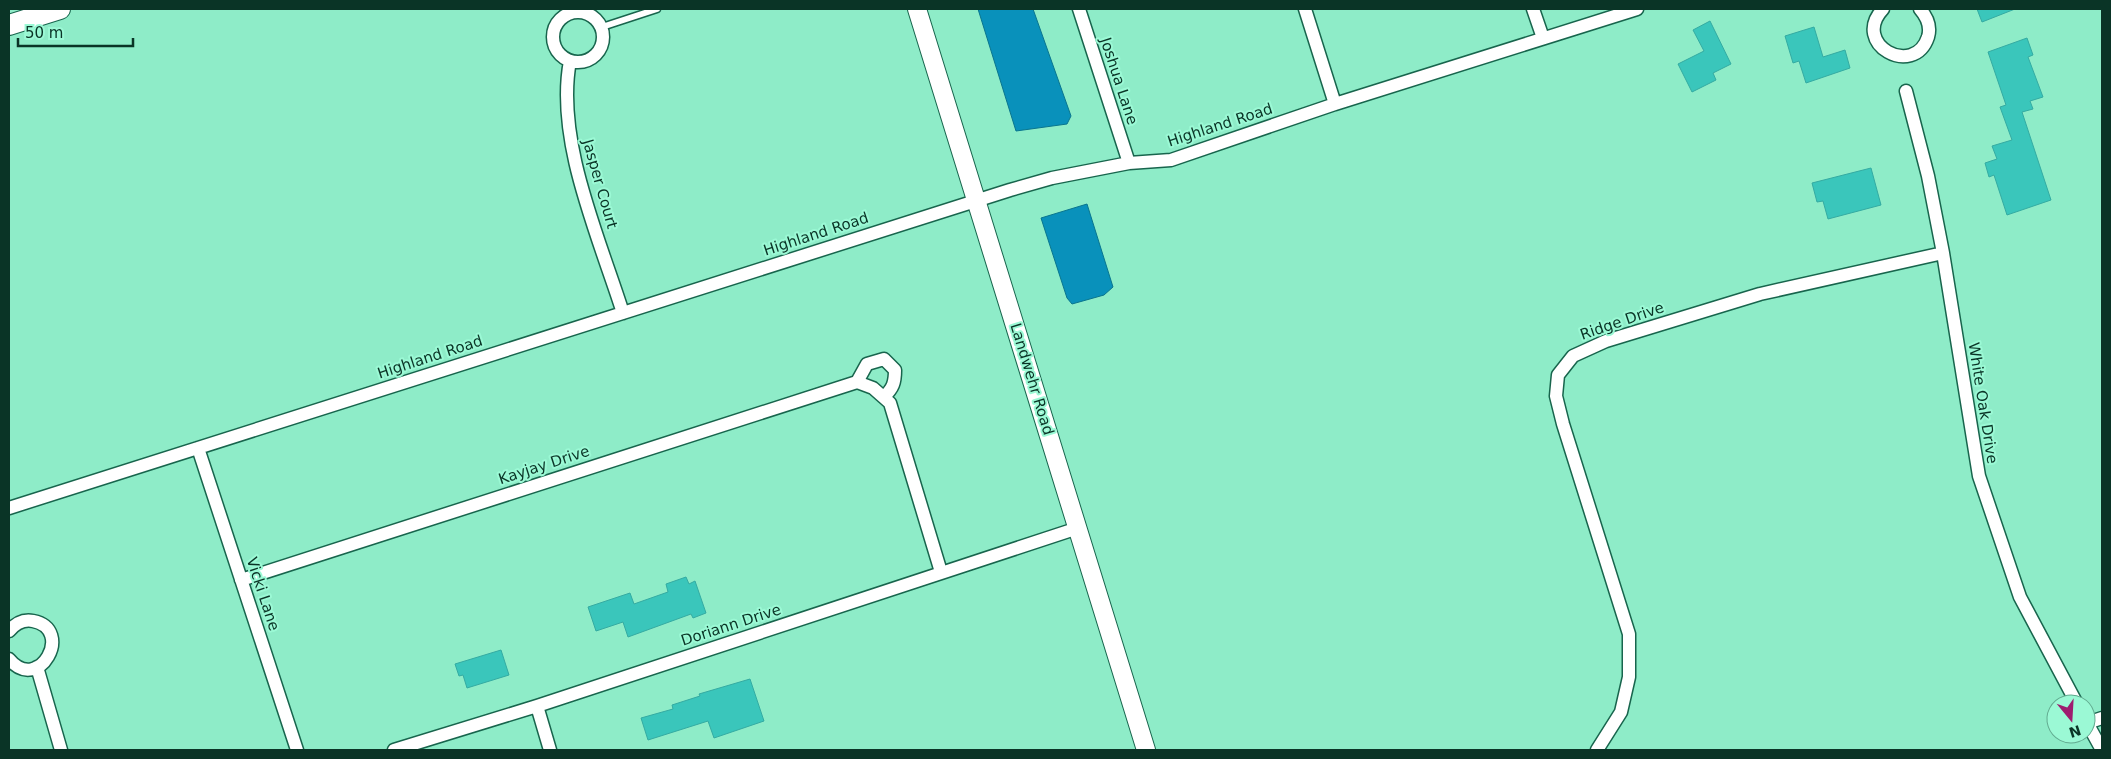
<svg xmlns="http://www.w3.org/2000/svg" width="2111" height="759" font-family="'DejaVu Sans',sans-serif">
	<rect width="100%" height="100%" fill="#8eecc8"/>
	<path fill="#0991bb" stroke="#09758e" d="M978,9H1033L1071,116L1067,124L1016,131Z
		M1087,204L1113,287L1104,295L1072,304L1067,298L1041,218Z"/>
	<path fill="#3ac6bb" stroke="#34aba2" d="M1977,9H2015L1982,22Z
		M1710,21L1731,64L1713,73L1716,80L1692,92L1678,64L1704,51L1693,30Z
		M1814,27L1823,57L1845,50L1850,68L1806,83L1799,61L1793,63L1785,36Z
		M2027,38L2033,55L2028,57L2043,97L2030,101L2033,109L2022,112L2051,200L2007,215L1994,175L1989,177L1985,163L1997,159L1992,146L2012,140L2000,107L2006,105L1988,52Z
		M1871,168L1881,205L1828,219L1823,201L1817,202L1812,183Z
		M686,577L689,584L695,581L706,613L693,618L691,614L628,637L623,622L596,631L588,607L630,593L634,604L668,592L666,584Z
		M501,650L509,675L467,688L463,675L459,676L455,664Z
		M750,679L764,721L714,738L708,721L648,740L641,718L673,709L672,705L700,696L699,694Z"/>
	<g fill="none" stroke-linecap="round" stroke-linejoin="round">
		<defs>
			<path id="lane" d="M602,27L657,9"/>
			<path id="street" d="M1079,9L1129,163
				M1305,9L1335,104
				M1533,9L1543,38
				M1883,9C1850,44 1914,79 1928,37C1931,27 1927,17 1920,9
				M553 37a25 25 0 1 1 50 0a25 25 0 1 1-50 0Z
				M570,61C555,140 599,237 623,313
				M1906,91L1928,176L1943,253L1979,476L2020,597L2077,704
				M857,382L867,364L884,359L895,370C895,383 893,388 884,397
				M198,448L297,750
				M9,508L1010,190L1052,178L1129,163L1171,160L1335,104L1637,9
				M241,580L857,382L873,388L890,403L941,572
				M9,631C15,624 23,619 33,621C75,629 39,695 9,659
				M37,667L61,750
				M537,706L550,750
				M2086,721L2102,750
				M2087,723L2102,718
				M394,750L537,706L1078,528
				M1597,750L1621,712L1629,677V634L1563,424L1556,396L1558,375L1573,356L1606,341L1760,294L1943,253"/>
			<path id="secondary" d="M917,9L1146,750"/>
			<path id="primary" d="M9,25L60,9"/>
		</defs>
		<use href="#lane" stroke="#18654d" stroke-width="9"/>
		<use href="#street" stroke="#18654d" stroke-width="15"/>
		<use href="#secondary" stroke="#18654d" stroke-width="20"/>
		<use href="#primary" stroke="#18654d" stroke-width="22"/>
		<use href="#lane" stroke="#fff" stroke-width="6"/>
		<use href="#street" stroke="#fff" stroke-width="12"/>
		<use href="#secondary" stroke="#fff" stroke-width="18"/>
		<use href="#primary" stroke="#fff" stroke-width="20"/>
	</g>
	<g text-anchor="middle" stroke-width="4" stroke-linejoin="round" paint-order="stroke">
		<g font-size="15" fill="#0a3426" stroke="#9bf9d5">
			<text transform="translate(1119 81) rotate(72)" y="5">Joshua Lane</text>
			<text transform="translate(1220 125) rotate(-18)" y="5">Highland Road</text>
			<text transform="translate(600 184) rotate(74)" y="5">Jasper Court</text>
			<text transform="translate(816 234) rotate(-18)" y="5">Highland Road</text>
			<text transform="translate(1622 321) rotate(-19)" y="5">Ridge Drive</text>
			<text transform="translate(430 357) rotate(-18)" y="5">Highland Road</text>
			<text transform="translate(1032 379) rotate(73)" y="5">Landwehr Road</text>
			<text transform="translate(1983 403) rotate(81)" y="5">White Oak Drive</text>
			<text transform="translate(544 465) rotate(-18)" y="5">Kayjay Drive</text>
			<text transform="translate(263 594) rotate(72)" y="5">Vicki Lane</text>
			<text transform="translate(731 625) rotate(-18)" y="5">Doriann Drive</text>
		</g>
	</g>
	<rect width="2111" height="759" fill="none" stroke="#0a3426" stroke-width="20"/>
	<g transform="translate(2071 719) rotate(162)"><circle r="24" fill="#9bf9d5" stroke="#61aa8f"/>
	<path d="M0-4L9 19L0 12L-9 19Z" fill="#9e1d6f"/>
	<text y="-8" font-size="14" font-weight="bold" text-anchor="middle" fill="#0a3426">N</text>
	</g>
	<path d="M18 38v8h115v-8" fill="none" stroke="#0a3426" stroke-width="2.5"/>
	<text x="25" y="38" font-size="15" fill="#0a3426" stroke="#9bf9d5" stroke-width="4" paint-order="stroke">50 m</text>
</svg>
